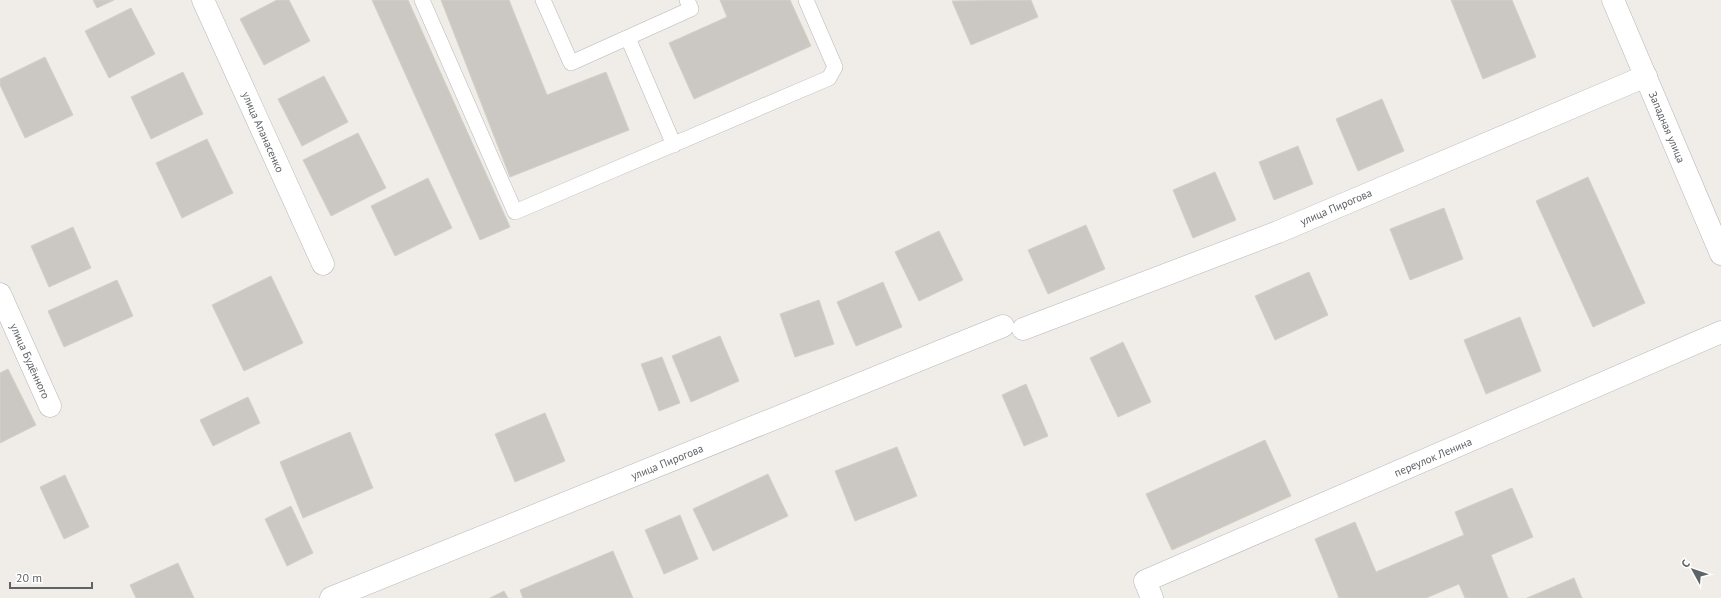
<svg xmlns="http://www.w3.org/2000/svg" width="1721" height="598" font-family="'PT Sans',sans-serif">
	<rect width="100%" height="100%" fill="#f0ede8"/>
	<path fill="#cbc8c4" stroke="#d4cfc6" d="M93,0H114L97,8Z
		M277,0H289L310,41L264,65L240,19Z
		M372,0H408L510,227L480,240Z
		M441,0H509L547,95L606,72L629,130L510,177Z
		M720,0H790L811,46L694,99L669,43L727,17Z
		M1031,0L1038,17L971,45L952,1Z
		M1451,0H1512L1536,57L1483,79Z
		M131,8L155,54L109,78L85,31Z
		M45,57L73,115L25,138L0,85V79Z
		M183,72L203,114L151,139L131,97Z
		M324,76L348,122L302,146L278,99Z
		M1382,99L1404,151L1358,171L1336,119Z
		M358,133L386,188L331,216L303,160Z
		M207,139L233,193L182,218L156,163Z
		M1298,146L1313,184L1274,200L1259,162Z
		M1215,172L1236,220L1193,238L1173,190Z
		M1588,177L1645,303L1593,327L1536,201Z
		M428,178L452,228L395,256L371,206Z
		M1444,208L1463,259L1410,280L1390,229Z
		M1086,225L1105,269L1048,294L1028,250Z
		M73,227L91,268L49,287L31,246Z
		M939,231L963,280L919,301L895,252Z
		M1309,272L1328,315L1275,340L1255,296Z
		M271,276L303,343L244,371L212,305Z
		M117,280L133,316L64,347L48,311Z
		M883,282L902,327L856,346L837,302Z
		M819,300L834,344L795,357L780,314Z
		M1520,317L1541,371L1486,394L1464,340Z
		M720,336L739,381L691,402L672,356Z
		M1123,342L1151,402L1118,417L1090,358Z
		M662,357L680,403L659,411L641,364Z
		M8,369L36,425L0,443V373Z
		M1026,384L1048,436L1024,446L1002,395Z
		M248,397L260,423L213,446L200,420Z
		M545,413L565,461L515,482L495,434Z
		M350,432L373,488L303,518L280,462Z
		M1265,440L1291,496L1172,550L1146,494Z
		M897,447L917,496L855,521L835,471Z
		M768,474L788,516L713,551L693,509Z
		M65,475L89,527L64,539L40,487Z
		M1512,488L1533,537L1491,555L1508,598H1465L1459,584L1426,598H1339L1315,539L1355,522L1376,572L1464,535L1455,512Z
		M291,506L313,553L287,566L265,519Z
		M680,515L698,559L664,574L645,530Z
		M613,551L633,598H523L520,590Z
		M178,563L194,598H136L130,585Z
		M1574,578L1582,598H1527Z
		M504,591L508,598H490Z"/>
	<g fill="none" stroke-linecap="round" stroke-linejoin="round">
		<defs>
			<path id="service" d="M422,0L515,212L829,78L835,67L806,0
				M543,0L571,63L691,9L687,0
				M628,38L674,145"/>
			<path id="minor" d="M203,0L323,264
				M0,294L50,406
				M1023,329L1278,232L1646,76
				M331,598L1003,326
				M1152,598L1145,581L1721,332"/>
			<path id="tertiary" d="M1613,0L1721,254"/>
		</defs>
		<use href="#service" stroke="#b4b7bb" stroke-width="16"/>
		<use href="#minor" stroke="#b4b7bb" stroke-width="23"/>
		<use href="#tertiary" stroke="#b4b7bb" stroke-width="23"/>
		<use href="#service" stroke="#fff" stroke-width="15"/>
		<use href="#minor" stroke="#fff" stroke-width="22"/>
		<use href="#tertiary" stroke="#fff" stroke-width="22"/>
	</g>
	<g text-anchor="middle" stroke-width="3" stroke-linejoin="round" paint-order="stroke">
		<g font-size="11" fill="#5f6366" stroke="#fff">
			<text transform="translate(1667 127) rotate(67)" y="4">Западная улица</text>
			<text transform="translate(263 132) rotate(66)" y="4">улица Апанасенко</text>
			<text transform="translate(1336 207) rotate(-23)" y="4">улица Пирогова</text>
			<text transform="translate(30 361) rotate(66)" y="4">улица Будённого</text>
			<text transform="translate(1433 457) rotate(-23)" y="4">переулок Ленина</text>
			<text transform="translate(667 462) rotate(-22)" y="4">улица Пирогова</text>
		</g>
	</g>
	<g transform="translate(1693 570) rotate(310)" stroke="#ffffff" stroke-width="3" paint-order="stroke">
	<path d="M0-3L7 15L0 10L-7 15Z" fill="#5f6366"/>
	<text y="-6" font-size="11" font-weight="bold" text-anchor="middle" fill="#5f6366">С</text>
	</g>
	<path d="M10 582v6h82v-6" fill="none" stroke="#5f6366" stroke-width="2"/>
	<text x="16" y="582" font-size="12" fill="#5f6366" stroke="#ffffff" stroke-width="3" paint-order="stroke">20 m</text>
</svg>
